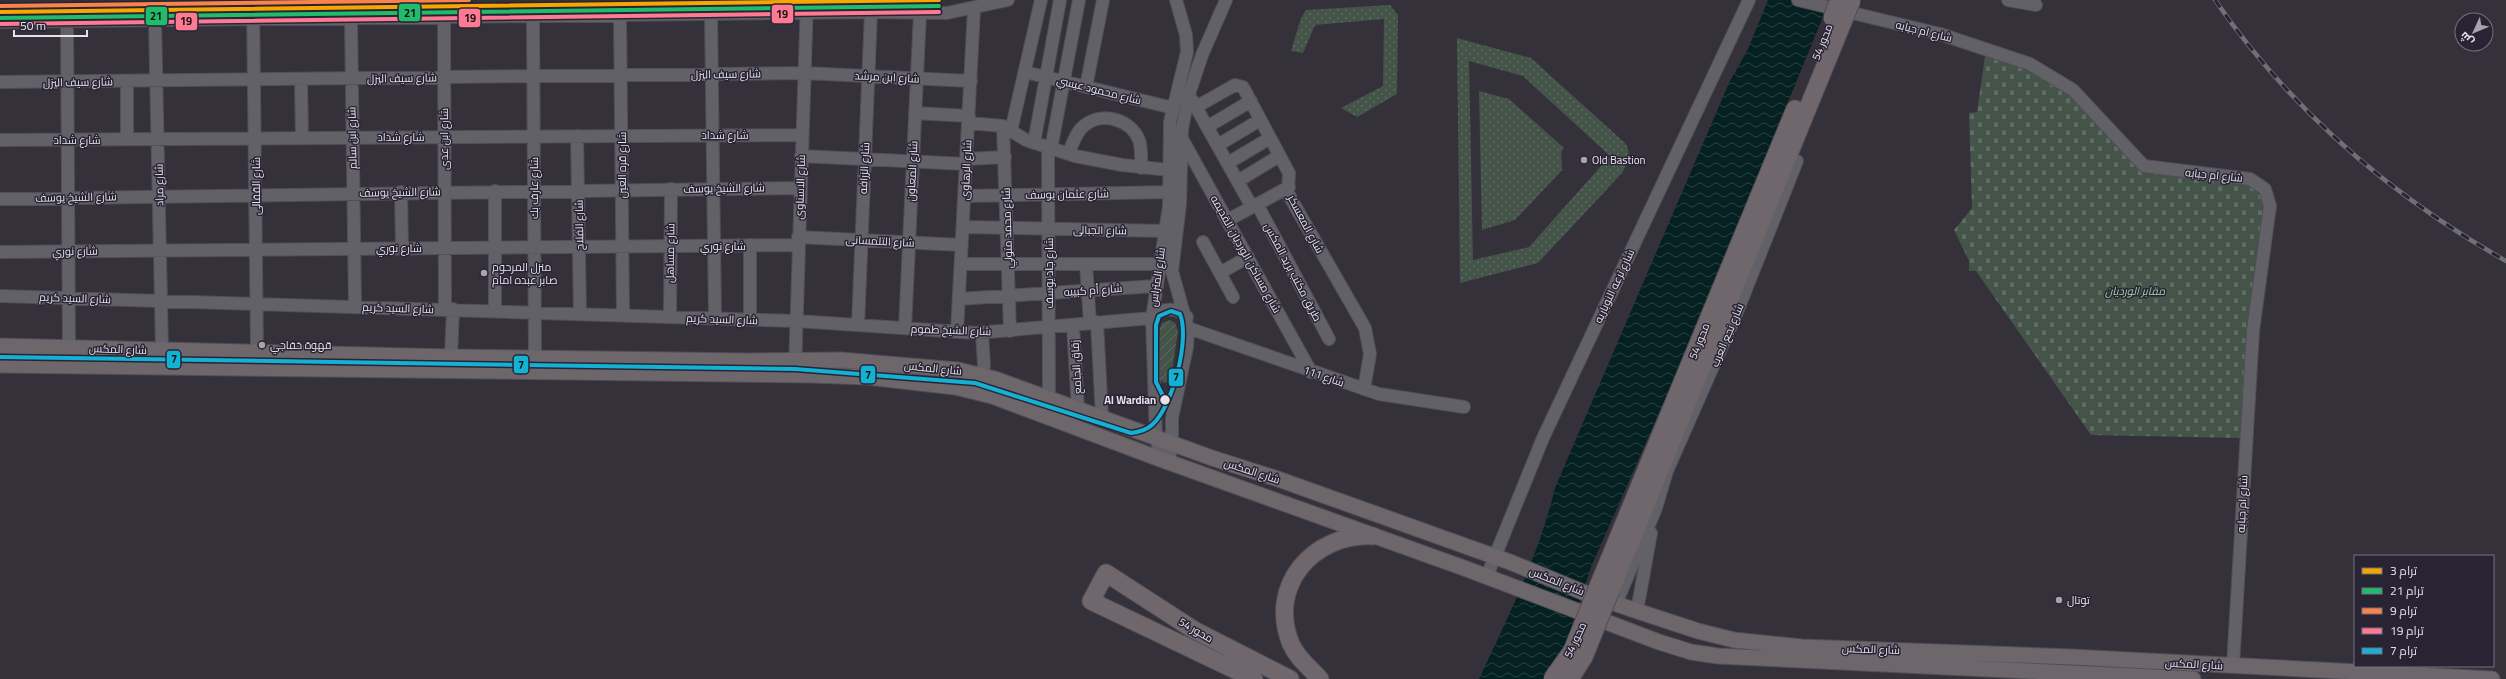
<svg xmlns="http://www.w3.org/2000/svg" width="2506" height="679" font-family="Georgia,Cairo,serif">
	<defs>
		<pattern id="grass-dots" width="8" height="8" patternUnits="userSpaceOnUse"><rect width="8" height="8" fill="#445449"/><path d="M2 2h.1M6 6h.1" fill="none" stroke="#5f6c64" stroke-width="1.8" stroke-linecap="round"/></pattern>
		<pattern id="cemetery-stones" width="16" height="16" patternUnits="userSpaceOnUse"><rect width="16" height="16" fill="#445449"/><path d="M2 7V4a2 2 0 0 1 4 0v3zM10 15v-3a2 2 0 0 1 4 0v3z" fill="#5f6c64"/></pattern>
		<pattern id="garden-furrows" width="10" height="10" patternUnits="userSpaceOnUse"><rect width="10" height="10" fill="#445449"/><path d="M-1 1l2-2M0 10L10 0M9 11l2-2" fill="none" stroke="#5f6c64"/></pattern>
		<pattern id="water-waves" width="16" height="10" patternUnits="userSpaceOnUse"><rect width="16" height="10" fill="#052021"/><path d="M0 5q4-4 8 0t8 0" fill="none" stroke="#294042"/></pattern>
	</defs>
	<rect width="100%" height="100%" fill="#34313a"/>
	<path fill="url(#grass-dots)" fill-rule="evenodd" d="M1390,5L1398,15L1397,94L1357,117L1341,108L1383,86L1384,19L1315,25L1303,53L1291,51L1301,18L1306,10Z
		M1457,38L1531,58L1625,143C1632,153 1628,164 1622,173L1538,263L1460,283ZM1469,61L1523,76L1610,156L1529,247L1473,260Z
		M1479,91L1509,99L1564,148L1561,152L1562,170L1515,220L1482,230Z"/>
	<path fill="url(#cemetery-stones)" d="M1985,56L2023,68L2049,80L2071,96L2141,169L2250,185L2261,190L2264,206L2241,438L2091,435L1976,271H1969V261L1954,230L1972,208L1969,113L1977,112Z"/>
	<path fill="url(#garden-furrows)" d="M1170,320L1175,323L1178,331L1171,378L1170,381L1164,383L1158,377L1160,328L1162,323Z"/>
	<path fill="url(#water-waves)" d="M1768,0H1830L1674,379L1591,567L1555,679H1479C1508,617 1539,555 1555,488L1729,83L1748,49Z"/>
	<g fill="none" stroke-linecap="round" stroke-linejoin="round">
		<defs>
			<path id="minor" d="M253,0L257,352
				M1176,0L1186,35L1187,52L1170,122L1169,206L1152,318L1156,438L1160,453L1167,462L1172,448V418L1187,347L1188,328L1172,271L1180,204L1182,129L1189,94L1202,55L1226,0
				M1798,0L1940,34L2030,64L2073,90L2144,166L2250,179L2265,189L2270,206L2253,331L2233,666
				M2008,0L2036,5
				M711,14L715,318
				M620,16L623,315
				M533,17L535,358
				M444,18L445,309
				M351,19L355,306
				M155,21L162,350
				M0,22L871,12L947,13L1008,0
				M67,22L69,348
				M1025,72L1173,108
				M301,79L302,138
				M127,81V139
				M0,82L804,73L971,81
				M1086,87L1103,0
				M1192,100L1252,207
				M1196,107L1235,85L1243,87L1289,173L1288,193L1291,199L1365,328L1370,354L1364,389
				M915,113L969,116
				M968,123L1003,126L1026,140L1075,156L1122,165L1169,170
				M1003,126L1010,331
				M1207,127L1251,101
				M1011,131L1041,0
				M577,136L580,314
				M1181,137L1311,372
				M0,140L802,135
				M1034,143L1060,0
				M1218,145L1260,120
				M1048,148L1049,399
				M1051,149L1079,0
				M1068,154C1073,144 1076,131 1085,125C1103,111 1131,120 1139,140C1142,149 1141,159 1141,168
				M801,156L966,164
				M966,159L1005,157
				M1228,163L1270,138
				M1238,181L1279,156
				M401,192L402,248
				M964,196L1170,192
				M0,199L800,188
				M1257,204L1329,339
				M1228,220L1289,187
				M963,227L1165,231
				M798,237L962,245
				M1203,242L1233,297
				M750,245V319
				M0,252L798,245
				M961,264H1158
				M1086,264L1090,323
				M1220,273L1248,257
				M0,296L797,321L976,333L1152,318C1161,307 1177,307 1187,317
				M959,299L1155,286
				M495,311V191
				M670,317L671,189
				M1097,322L1102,418
				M858,325L871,12
				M1073,325L1078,409
				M905,328L920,13
				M1188,328L1379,394L1464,407
				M957,332L974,9
				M451,357L453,309
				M795,369L807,0
				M979,393L984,365L982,333
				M1487,576L1543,438L1749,0
				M1616,604L1656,508L1667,471L1737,312L1797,161
				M1637,611L1651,533"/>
			<path id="major" d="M0,346L451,357L750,361L841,360L958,370L995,379L1212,458L1278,479L1510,562L1585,593L1637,611L1698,631L1734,640L1802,647L2072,657L2492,679
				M0,365L811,375L867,377L955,387L992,396L1160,459L1464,568L1659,642L1691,652L1718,656L2193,679"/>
			<path id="highway" d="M1599,584L1795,109
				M1611,590L1843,22
				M1254,679L1091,601L1106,573L1194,630L1290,679
				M1320,679C1310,668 1297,658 1291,644C1267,586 1313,533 1373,536"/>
		</defs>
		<use href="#minor" stroke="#514e56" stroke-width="14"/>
		<use href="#major" stroke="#514e56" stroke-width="17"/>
		<use href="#highway" stroke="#514e56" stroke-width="19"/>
		<use href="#minor" stroke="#636168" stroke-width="12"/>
		<use href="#major" stroke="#6d666b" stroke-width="15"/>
		<use href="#highway" stroke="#70676c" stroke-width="17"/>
		<defs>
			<path id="rail" d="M2215,0C2290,109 2391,196 2506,261"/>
		</defs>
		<use href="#rail" stroke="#716f76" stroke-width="4.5"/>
		<use href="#rail" stroke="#292434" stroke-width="3" stroke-dasharray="9" stroke-linecap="butt"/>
		<defs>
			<path id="highway-bridge" d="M1832,18L1839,0
				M1843,22L1852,0
				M1552,679L1572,651L1599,584
				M1570,679L1584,657L1611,590"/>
		</defs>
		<use href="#highway-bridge" stroke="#514e56" stroke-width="19" stroke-linecap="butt"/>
		<use href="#highway-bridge" stroke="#70676c" stroke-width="17"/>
		<defs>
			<path id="tram-1" d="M0,12L939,0"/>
			<path id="tram-2" d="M0,18L939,6"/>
			<path id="tram-3" d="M0,6L469,0"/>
			<path id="tram-4" d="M0,24L939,12"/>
			<path id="tram-5" d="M0,357L795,369L975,383L1131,433C1139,432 1147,430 1153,424C1173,405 1190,339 1180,314L1171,311L1159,316L1156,325V382L1165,400"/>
		</defs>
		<use href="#tram-1" stroke="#292434" stroke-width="7"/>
		<use href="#tram-2" stroke="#292434" stroke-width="7"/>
		<use href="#tram-3" stroke="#292434" stroke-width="7"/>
		<use href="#tram-4" stroke="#292434" stroke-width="7"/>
		<use href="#tram-5" stroke="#292434" stroke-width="7"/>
		<use href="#tram-1" stroke="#f7a600" stroke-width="4"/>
		<use href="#tram-2" stroke="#20bc6c" stroke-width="4"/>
		<use href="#tram-3" stroke="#f8844c" stroke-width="4"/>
		<use href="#tram-4" stroke="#fe7a93" stroke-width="4"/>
		<use href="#tram-5" stroke="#13b2d5" stroke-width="4"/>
	</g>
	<g fill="#a7a4ae" stroke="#292434" stroke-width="1.5">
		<circle cx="1584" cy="160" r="4"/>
		<circle cx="484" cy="273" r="4"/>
		<circle cx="262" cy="345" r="4"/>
		<circle cx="2059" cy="600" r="4"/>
	</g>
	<circle fill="#e5e2ed" stroke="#292434" stroke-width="1.5" cx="1165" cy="400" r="5.5"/>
	<g text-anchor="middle" stroke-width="3" stroke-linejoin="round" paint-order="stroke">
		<g font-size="11" fill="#e5e2ed" stroke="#292434">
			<text transform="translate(1924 31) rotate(14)" y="4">شارع ام جبابه</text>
			<text transform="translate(1822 42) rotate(-68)" y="4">محور 54</text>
			<text transform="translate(726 74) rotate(-1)" y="4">شارع سيف اليزل</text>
			<text transform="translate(887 77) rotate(3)" y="4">شارع ابن مرشد</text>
			<text transform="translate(402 78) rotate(-1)" y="4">شارع سيف اليزل</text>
			<text transform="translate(78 82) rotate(-1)" y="4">شارع سيف اليزل</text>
			<text transform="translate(1099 90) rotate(14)" y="4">شارع محمود عيسي</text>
			<text x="725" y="139">شارع شداد</text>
			<text x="401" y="141">شارع شداد</text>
			<text transform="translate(352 138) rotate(-91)" y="4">شارع ابن سالم</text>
			<text transform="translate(444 139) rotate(-90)" y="4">شارع ابن عدى</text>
			<text x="77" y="144">شارع شداد</text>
			<text transform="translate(622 165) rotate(-90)" y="4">شارع قره العين</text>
			<text transform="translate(864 168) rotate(-87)" y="4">شارع الزرافه</text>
			<text transform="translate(966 170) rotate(-87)" y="4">شارع الرهاوى</text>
			<text transform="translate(912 171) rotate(-87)" y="4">شارع المعاون</text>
			<text transform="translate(2214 175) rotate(6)" y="4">شارع ام جبابه</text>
			<text transform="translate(159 185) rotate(-91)" y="4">شارع مراد</text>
			<text transform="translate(256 186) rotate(-90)" y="4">شارع القفالى</text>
			<text transform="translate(800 187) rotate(-88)" y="4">شارع الاسناوى</text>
			<text transform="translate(534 188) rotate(-90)" y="4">شارع عارف بك</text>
			<text transform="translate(724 188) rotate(-1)" y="4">شارع الشيخ يوسف</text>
			<text transform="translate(400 192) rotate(-1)" y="4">شارع الشيخ يوسف</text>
			<text transform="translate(1067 194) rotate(-1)" y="4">شارع عثمان يوسف</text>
			<text transform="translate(76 197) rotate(-1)" y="4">شارع الشيخ يوسف</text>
			<text transform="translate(1306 224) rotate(62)" y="4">شارع المعسكر</text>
			<text transform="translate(579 225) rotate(-91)" y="4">شارع الفلاح</text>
			<text transform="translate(1007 228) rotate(-92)" y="4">شارع محمد متولي</text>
			<text transform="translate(1100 230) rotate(1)" y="4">شارع الجبالى</text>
			<text transform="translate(880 241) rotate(3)" y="4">شارع التلمسانى</text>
			<text x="723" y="250">شارع نوري</text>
			<text x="399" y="252">شارع نوري</text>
			<text transform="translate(75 251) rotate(-1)" y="4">شارع نوري</text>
			<text transform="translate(670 253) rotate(-89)" y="4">شارع مساهل</text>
			<text transform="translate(1246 254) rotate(61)" y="4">شارع مساكن الورديان القديمه</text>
			<text transform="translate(1293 272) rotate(62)" y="4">طريق مكتب بريد المكس</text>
			<text transform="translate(1049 273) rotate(-90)" y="4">شارع جاد يوسف</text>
			<text transform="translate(1157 277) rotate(-82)" y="4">شارع المتراس</text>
			<text transform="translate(1614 286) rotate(-65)" y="4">شارع ترعه النوباريه</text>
			<text transform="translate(1093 290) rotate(-4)" y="4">شارع أم كبيبه</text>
			<text transform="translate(75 298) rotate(2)" y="4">شارع السيد كريم</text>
			<text transform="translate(398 308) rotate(2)" y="4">شارع السيد كريم</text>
			<text transform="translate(722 319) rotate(2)" y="4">شارع السيد كريم</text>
			<text transform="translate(951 330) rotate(2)" y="4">شارع الشيخ طموم</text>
			<text transform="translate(1727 335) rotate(-67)" y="4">شارع نجع العرب</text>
			<text transform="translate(1699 341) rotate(-68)" y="4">محور 54</text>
			<text transform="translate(118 349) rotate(2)" y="4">شارع المكس</text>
			<text transform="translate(1076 367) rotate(-93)" y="4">زقاق الجامع</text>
			<text transform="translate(933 368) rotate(6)" y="4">شارع المكس</text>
			<text transform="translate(1324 376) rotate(19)" y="4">شارع 111</text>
			<text transform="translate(1252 471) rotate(18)" y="4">شارع المكس</text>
			<text transform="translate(2242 504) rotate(-87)" y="4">شارع ام جبابه</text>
			<text transform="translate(1557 581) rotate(22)" y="4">شارع المكس</text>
			<text transform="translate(1196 630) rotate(30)" y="4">محور 54</text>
			<text transform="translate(1575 640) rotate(-65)" y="4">محور 54</text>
			<text transform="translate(1871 649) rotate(2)" y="4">شارع المكس</text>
			<text transform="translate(2194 664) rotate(3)" y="4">شارع المكس</text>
		</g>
		<g font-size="11" fill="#e5e2ed" stroke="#292434" text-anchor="start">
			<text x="1592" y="164">Old Bastion</text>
			<text x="492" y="271">منزل المرحوم<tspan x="492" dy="13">صابر عبده امام</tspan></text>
			<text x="270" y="349">قهوة خفاجي</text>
			<text x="2067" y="604">توتال</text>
		</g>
		<g font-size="11" font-style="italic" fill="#a0d4ac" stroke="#292434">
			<text x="2135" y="295">مقابر الورديان</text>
		</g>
		<g font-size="11" font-weight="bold" fill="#e5e2ed" stroke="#292434" text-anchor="end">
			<text x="1156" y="404">Al Wardian</text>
		</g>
	</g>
	<g stroke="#292434" stroke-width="1.5">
		<rect x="398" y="3" width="23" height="19" rx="4" fill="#20bc6c"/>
		<rect x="771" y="4" width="23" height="20" rx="4" fill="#fe7a93"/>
		<rect x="145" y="6" width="23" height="20" rx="4" fill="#20bc6c"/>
		<rect x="458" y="8" width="23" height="20" rx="4" fill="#fe7a93"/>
		<rect x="175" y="12" width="23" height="19" rx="4" fill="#fe7a93"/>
		<rect x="166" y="350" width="15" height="19" rx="4" fill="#13b2d5"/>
		<rect x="513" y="355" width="16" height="19" rx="4" fill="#13b2d5"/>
		<rect x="860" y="365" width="16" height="19" rx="4" fill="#13b2d5"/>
		<rect x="1168" y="368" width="16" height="19" rx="4" fill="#13b2d5"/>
	</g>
	<g font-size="11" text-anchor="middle" font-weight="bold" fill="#111">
		<text x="410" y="17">21</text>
		<text x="782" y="18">19</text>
		<text x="156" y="20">21</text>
		<text x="470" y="22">19</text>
		<text x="186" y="25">19</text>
		<text x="174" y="363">7</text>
		<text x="521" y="369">7</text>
		<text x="868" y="379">7</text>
		<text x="1176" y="381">7</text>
	</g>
	<rect x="2354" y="555" width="140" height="112" fill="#292434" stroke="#74707e"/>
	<rect x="2362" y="568" width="20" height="6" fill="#f7a600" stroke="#74707e"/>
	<text x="2390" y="575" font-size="12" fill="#e5e2ed">ترام 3</text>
	<rect x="2362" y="588" width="20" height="6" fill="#20bc6c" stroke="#74707e"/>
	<text x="2390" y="595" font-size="12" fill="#e5e2ed">ترام 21</text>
	<rect x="2362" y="608" width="20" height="6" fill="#f8844c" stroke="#74707e"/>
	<text x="2390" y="615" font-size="12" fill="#e5e2ed">ترام 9</text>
	<rect x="2362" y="628" width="20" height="6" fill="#fe7a93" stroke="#74707e"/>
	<text x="2390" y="635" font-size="12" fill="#e5e2ed">ترام 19</text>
	<rect x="2362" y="648" width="20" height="6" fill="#13b2d5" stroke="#74707e"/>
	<text x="2390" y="655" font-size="12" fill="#e5e2ed">ترام 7</text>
	<g transform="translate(2474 32) rotate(226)"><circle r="19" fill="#292434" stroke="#74707e"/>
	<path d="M0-3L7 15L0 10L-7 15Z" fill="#a7a4ae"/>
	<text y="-6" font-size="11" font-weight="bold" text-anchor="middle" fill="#e5e2ed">ش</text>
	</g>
	<path d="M14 30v6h73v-6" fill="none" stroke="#e5e2ed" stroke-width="2"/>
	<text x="20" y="30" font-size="12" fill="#e5e2ed" stroke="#292434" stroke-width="3" paint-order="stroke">50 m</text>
</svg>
